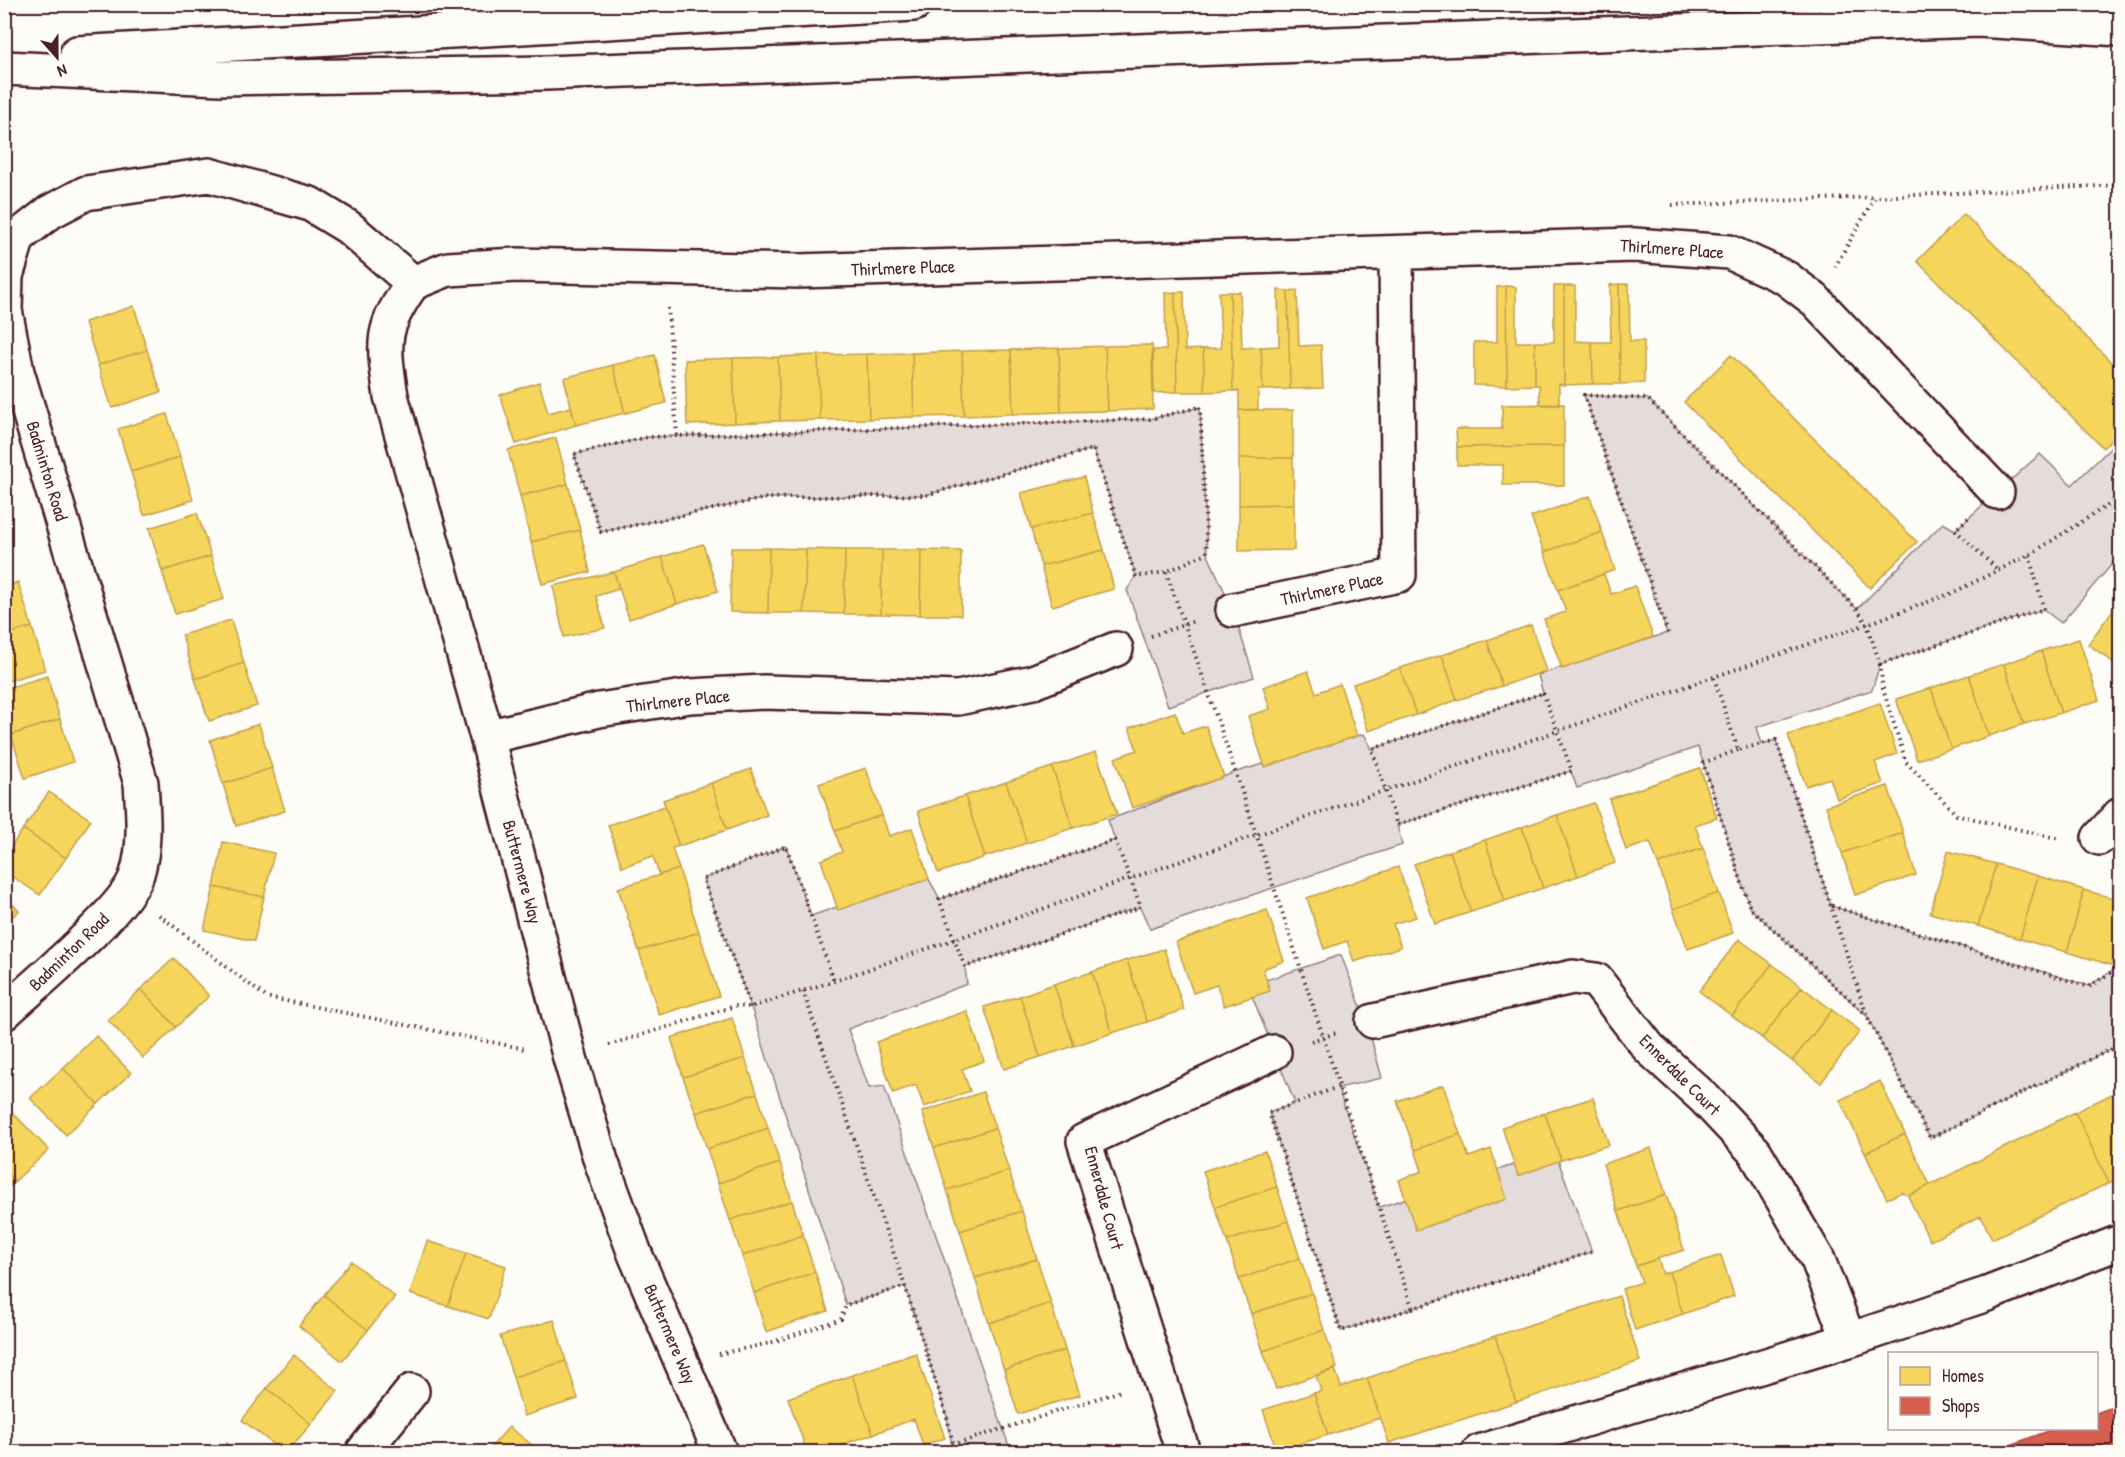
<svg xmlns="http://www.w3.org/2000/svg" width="2125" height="1457" font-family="'Patrick Hand',sans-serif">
	<rect width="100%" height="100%" fill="#fdfcf7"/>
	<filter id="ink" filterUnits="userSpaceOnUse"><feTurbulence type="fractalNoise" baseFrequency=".0167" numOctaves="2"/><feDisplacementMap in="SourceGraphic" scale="12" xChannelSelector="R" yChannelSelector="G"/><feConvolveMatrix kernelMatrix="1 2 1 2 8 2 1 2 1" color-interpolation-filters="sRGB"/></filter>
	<g filter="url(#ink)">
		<path fill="#e3dcda" stroke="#967e82" stroke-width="1.5" d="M1584,395L1648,399L1857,609L1943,523L1955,530L2040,454L2072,485L2120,439V555L2061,623L2043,609L1880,664L1872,690L1757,727L1762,744L1776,740L1831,906L2089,986L2120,966V1045L1930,1138L1867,1016L1750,908L1698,747L1577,788L1571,771L1397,825L1402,845L1150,929L1140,907L965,967L967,984L848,1029L869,1088L884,1086L1010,1449L1001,1452H931L952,1445L947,1417L905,1286L846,1305L751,1007L703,879L786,846L811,916L927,876L940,899L1115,840L1108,820L1236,772L1364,734L1372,749L1543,693L1538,675L1667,633Z
			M1200,407L1207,553L1233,610L1254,677L1168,706L1127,590L1136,576L1093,449L926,495L767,498L601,532L574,454L648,437L1150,419Z
			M1341,955L1367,1023L1382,1078L1338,1088L1379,1207L1555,1152L1592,1252L1341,1331L1269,1113L1295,1103L1248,986Z"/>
		<path fill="#f6d55c" stroke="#c29e4d" stroke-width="1.5" d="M1964,214L2120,371V431L2103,448L1917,261Z
			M1619,284L1620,384H1593L1592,342H1611L1610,285Z
			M1619,284H1629L1630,341H1644V383L1620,384Z
			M1506,286L1507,386L1474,385V342H1497V287Z
			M1506,286L1516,287V342H1535V385L1507,386Z
			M1554,286H1564V385L1559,384V405H1540L1539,385H1535V342H1554Z
			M1564,286H1575V341L1592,342L1593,384L1564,385Z
			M1278,290L1288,291L1290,389L1263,390L1261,347L1279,346Z
			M1297,290L1299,346L1321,345L1323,388L1290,389L1288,291Z
			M1175,292H1184L1185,350L1203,349L1205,392H1177Z
			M1175,292L1177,392L1154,393L1153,350H1166L1165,293Z
			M1219,292H1230L1233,391L1205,392L1203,349L1221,348Z
			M1230,292H1240L1242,348L1261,347L1263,390H1258V409L1239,410V391H1233Z
			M134,306L147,350L98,365L85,322Z
			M1152,345L1153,409L1108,411L1105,346Z
			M1105,346L1108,411L1061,412L1059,348Z
			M1059,348L1061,412L1013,414L1011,350Z
			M147,350L161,392L112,408L98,365Z
			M1011,350L1013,414L964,416L962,351Z
			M962,351L964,416L914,417L912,353Z
			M912,353L914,417L869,419L867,354Z
			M867,354L869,419L820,420L818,355Z
			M655,355L666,403L625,413L613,365Z
			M818,355L820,420L780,421L778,357Z
			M1731,355L1917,542L1870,588L1684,402Z
			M778,357L780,421L735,423L733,358Z
			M733,358L735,423L687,425L685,360Z
			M613,365L625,413L576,425L564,378Z
			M539,382L548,413L571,407L576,425L516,444L500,395Z
			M1564,404V446L1457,447L1456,429H1502V405Z
			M1239,410H1293V458H1239Z
			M167,414L180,457L131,472L118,429Z
			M556,438L568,484L520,496L508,450Z
			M1564,446V485H1503V465H1457V447Z
			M180,457L193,500L144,515L131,472Z
			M1239,458H1293L1294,504L1239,505Z
			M1084,477L1093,513L1031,529L1021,493Z
			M568,484L580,530L531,542L520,496Z
			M1590,496L1602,532L1544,552L1531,517Z
			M1294,504V550L1239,551V505Z
			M197,513L211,556L162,571L149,528Z
			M1093,513L1104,550L1041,566L1031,529Z
			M580,530L590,572L542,584L531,542Z
			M1602,532L1615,570L1558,590L1544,552Z
			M703,544L718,591L677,604L662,557Z
			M731,548H769L768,613L730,612Z
			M769,548L806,549L804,613H768Z
			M806,549L845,550L844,614L804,613Z
			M845,550H882L881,614H844Z
			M882,550H921L920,615L881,614Z
			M921,550L961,551V615H920Z
			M1104,550L1114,589L1052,606L1041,566Z
			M211,556L224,599L175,614L162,571Z
			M662,557L677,604L629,619L614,572Z
			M614,572L619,589L596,596L605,628L564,637L553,586Z
			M1604,574L1611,594L1635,586L1653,637L1562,669L1544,619L1566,612L1558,590Z
			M18,582L32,627L4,635V587Z
			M2120,600V667L2088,644Z
			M231,620L244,663L195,679L182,635Z
			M1531,625L1546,671L1502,686L1487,640Z
			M32,627L45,670L4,682V635Z
			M2079,639L2099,700L2061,713L2041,651Z
			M1487,640L1502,686L1457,700L1442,655Z
			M2041,651L2061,713L2024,724L2004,664Z
			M1442,655L1457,700L1416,715L1400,668Z
			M244,663L257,706L209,721L195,679Z
			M2004,664L2024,724L1989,736L1969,675Z
			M1400,668L1416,715L1368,731L1353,684Z
			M1308,671L1316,693L1340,684L1357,736L1265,767L1248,716L1270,709L1263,687Z
			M1969,675L1989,736L1951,749L1931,688Z
			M47,676L60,719L11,735L4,713V689Z
			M1931,688L1951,749L1917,760L1896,699Z
			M1880,703L1897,754L1875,762L1883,783L1837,799L1830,778L1806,786L1788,735Z
			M1175,712L1183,733L1206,726L1224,777L1132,808L1115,758L1137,750L1129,728Z
			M60,719L73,762L25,778L11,735Z
			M259,724L272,768L223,784L210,740Z
			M1096,752L1117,814L1073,828L1052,767Z
			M1052,767L1073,828L1027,843L1006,782Z
			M272,768L285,811L236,826L223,784Z
			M866,768L882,815L835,831L819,784Z
			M1700,768L1717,818L1695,825L1703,848L1658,864L1650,842L1626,850L1609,799Z
			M751,769L767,815L727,830L711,783Z
			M1006,782L1027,843L985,857L965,796Z
			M711,783L727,830L679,846L663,800Z
			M1888,786L1903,833L1842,853L1826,806Z
			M49,792L91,820L66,858L23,829Z
			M965,796L985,857L938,873L918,811Z
			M1594,803L1615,863L1578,876L1557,815Z
			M665,806L679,846L672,848L679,869L659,875L653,856L622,867L608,825Z
			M882,815L889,836L912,828L929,879L838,910L821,860L842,852L835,831Z
			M1557,815L1578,876L1543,888L1522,827Z
			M1522,827L1543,888L1505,901L1485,840Z
			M23,829L66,858L40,895L4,871V857Z
			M1903,833L1916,875L1855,895L1842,853Z
			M1485,840L1505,901L1471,912L1450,851Z
			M223,842L274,853L264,897L214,887Z
			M1703,848L1719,893L1673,909L1658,864Z
			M1450,851L1471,912L1435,924L1414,864Z
			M1948,851L1996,864L1978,926L1930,913Z
			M1996,864L2038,876L2020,939L1978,926Z
			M1398,867L1416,917L1393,924L1401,947L1354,962L1347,941L1324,949L1307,898Z
			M679,869L699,932L639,951L618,888Z
			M2038,876L2084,890L2067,952L2020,939Z
			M214,887L264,897L254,941L204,930Z
			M2084,890L2120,900V932L2111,965L2067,952Z
			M1719,893L1733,933L1688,949L1673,909Z
			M4,895L19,911L4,924Z
			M1267,910L1284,961L1263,969L1270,991L1224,1006L1217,985L1193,993L1176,942Z
			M699,932L719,996L659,1015L639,951Z
			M1739,939L1772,964L1732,1016L1699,991Z
			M1164,949L1184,1010L1147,1022L1127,960Z
			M174,958L209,996L176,1027L141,989Z
			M1127,960L1147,1022L1112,1033L1092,972Z
			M1772,964L1802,987L1762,1038L1732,1016Z
			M1092,972L1112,1033L1074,1046L1054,984Z
			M1054,984L1074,1046L1040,1057L1020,996Z
			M1802,987L1832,1010L1792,1061L1762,1038Z
			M141,989L176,1027L143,1058L108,1020Z
			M1020,996L1040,1057L1004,1069L984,1007Z
			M1832,1010L1860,1031L1821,1083L1792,1061Z
			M967,1011L984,1061L962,1069L970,1091L924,1107L916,1085L893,1093L876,1042Z
			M732,1018L745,1058L683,1077L671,1038Z
			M96,1036L131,1073L98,1104L63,1068Z
			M745,1058L757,1093L696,1113L683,1077Z
			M63,1068L98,1104L66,1135L30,1098Z
			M1880,1081L1905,1134L1865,1153L1840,1100Z
			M1443,1085L1460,1134L1415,1150L1397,1101Z
			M2120,1090V1177L2109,1183L2075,1112Z
			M983,1092L995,1128L934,1148L922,1112Z
			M757,1093L768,1128L707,1149L696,1113Z
			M1593,1098L1609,1145L1561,1160L1545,1113Z
			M2075,1112L2109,1183L1992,1239L1981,1216L1930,1241L1908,1196Z
			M1545,1113L1561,1160L1518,1176L1502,1127Z
			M14,1114L49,1150L15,1181L4,1170V1122Z
			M768,1128L780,1163L718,1183L707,1149Z
			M995,1128L1009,1171L947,1190L934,1148Z
			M1460,1134L1469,1157L1491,1149L1507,1199L1416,1230L1399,1180L1422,1171L1415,1150Z
			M1905,1134L1930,1185L1908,1196L1902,1192L1887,1199L1865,1153Z
			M1651,1148L1666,1195L1618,1211L1603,1164Z
			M1265,1151L1277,1187L1215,1207L1203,1171Z
			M780,1163L792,1201L730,1220L718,1183Z
			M4,1170L15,1181L4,1192Z
			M1009,1171L1022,1211L960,1231L947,1190Z
			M1277,1187L1288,1221L1227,1241L1215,1207Z
			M1666,1195L1684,1250L1636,1266L1618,1211Z
			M792,1201L803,1235L742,1256L730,1220Z
			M1022,1211L1037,1259L975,1278L960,1231Z
			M1288,1221L1300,1258L1239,1279L1227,1241Z
			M803,1235L815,1272L754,1293L742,1256Z
			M427,1241L466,1253L448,1306L410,1294Z
			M466,1253L506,1266L489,1319L448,1306Z
			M1721,1255L1734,1296L1683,1314L1669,1272Z
			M1300,1258L1312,1293L1251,1314L1239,1279Z
			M1037,1259L1051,1303L989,1323L975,1278Z
			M1658,1259L1663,1274L1669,1272L1683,1314L1635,1330L1622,1289L1642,1282L1636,1266Z
			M351,1261L395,1297L368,1330L324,1295Z
			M815,1272L828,1311L766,1332L754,1293Z
			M1312,1293L1324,1330L1263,1351L1251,1314Z
			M324,1295L368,1330L342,1361L299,1326Z
			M1619,1296L1640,1361L1516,1402L1495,1336Z
			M1051,1303L1065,1350L1004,1370L989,1323Z
			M554,1320L566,1361L513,1377L500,1336Z
			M1324,1330L1337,1368L1276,1389L1263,1351Z
			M1495,1336L1516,1402L1389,1443L1367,1378Z
			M1065,1350L1080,1395L1018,1414L1004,1370Z
			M916,1353L945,1438L923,1445L914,1419L873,1434L852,1375Z
			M294,1355L338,1391L311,1424L267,1388Z
			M566,1361L578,1399L524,1416L513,1377Z
			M1335,1369L1341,1387L1367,1378L1380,1418L1328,1435L1314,1393L1321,1391L1316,1376Z
			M852,1375L873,1434L830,1449L832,1452H807L788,1398Z
			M267,1388L311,1424L287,1452H283L242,1420Z
			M1314,1393L1328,1435L1277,1451L1263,1410Z
			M509,1427L541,1452H487Z
			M227,1443L239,1452H219Z"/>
		<path fill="#d6604d" stroke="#ac4c43" stroke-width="1.5" d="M2120,1404V1452H1992L2056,1428H2096V1413Z"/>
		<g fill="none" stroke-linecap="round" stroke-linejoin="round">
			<defs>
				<path id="street" d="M413,283L448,269L516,265L798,271L1634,245L1729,252L1786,278L1815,300L1997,492
					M413,283C380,329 383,342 391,396L487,737L570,1058L601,1161L635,1254L720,1452
					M1233,610L1399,575L1396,254
					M487,737L599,710L690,696L764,692L958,698L1033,682L1116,649
					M2099,838L2120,815
					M4,1013C33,986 128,908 137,874C146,844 143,815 141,783L17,372L5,310L6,276L18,237L50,212L86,193L209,175L310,204L348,227L413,283
					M1373,1021L1573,977L1596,980L1649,1048L1704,1098L1755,1152L1818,1260L1849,1340
					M363,1452L412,1391
					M1183,1452L1084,1141L1274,1052
					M1479,1452L1849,1340L1987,1294L2120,1242"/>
				<path id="highway" d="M77,53L914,4
					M4,68L220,78L545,73L1978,20L2120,29"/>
			</defs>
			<use href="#street" stroke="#4a1f2b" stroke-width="38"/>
			<use href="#highway" stroke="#4a1f2b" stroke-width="38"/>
			<path stroke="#4a1f2b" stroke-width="4" stroke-dasharray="1.5 4.5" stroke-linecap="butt" d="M1672,205L1875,197
				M1835,267L1875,197L2120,185
				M668,308L677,436
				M1200,407L1207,553L1166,572L1136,577L1093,449L926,495L767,498L601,532L574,454L648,437L1150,419Z
				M2113,502L2120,492
				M1968,518L1955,530L1998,570
				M1166,572C1253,816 1331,1064 1413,1310
				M1668,633L1584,395L1648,399L1857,609L1867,624L1880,664L2044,609L2029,555
				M1151,636L1195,621
				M1880,664L1883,689L1906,762L1957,815L2060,839
				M1714,678L1738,750L1776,740L1867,1016L1930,1138L2120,1045
				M1543,693L1572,771L1397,825L1372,749Z
				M1738,750L1703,763L1750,908L1867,1015
				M1115,840L1141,907L965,967L939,899Z
				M1832,906L2089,987L2120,966
				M159,915L266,997L526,1049
				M803,991L905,1286L947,1417L955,1452
				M751,1007L703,879L786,846L834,981
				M1311,1041L1336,1033
				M609,1045L735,1006L751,1007L834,981L1867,624L1952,593L2029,555L2113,502L2120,508
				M1338,1087L1269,1113L1341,1331L1592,1252
				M719,1354L770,1343L841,1319L846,1305L905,1286
				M952,1445L1121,1391"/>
			<use href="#street" stroke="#fdfcf7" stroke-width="33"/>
			<use href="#highway" stroke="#fdfcf7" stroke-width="33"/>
		</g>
	</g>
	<g text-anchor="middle" stroke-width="6" stroke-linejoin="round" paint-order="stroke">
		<g font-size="18" fill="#4a1f2b" stroke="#fdfcf7">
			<text transform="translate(1672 249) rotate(4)" y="6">Thirlmere Place</text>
			<text transform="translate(903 268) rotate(-2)" y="6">Thirlmere Place</text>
			<text transform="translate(47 471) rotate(73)" y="6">Badminton Road</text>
			<text transform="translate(1332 589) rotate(-12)" y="6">Thirlmere Place</text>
			<text transform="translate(678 701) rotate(-6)" y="6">Thirlmere Place</text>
			<text transform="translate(522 872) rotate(75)" y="6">Buttermere Way</text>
			<text transform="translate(69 952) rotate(-44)" y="6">Badminton Road</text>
			<text transform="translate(1680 1075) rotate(45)" y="6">Ennerdale Court</text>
			<text transform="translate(1104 1198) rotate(75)" y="6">Ennerdale Court</text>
			<text transform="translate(670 1334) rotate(67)" y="6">Buttermere Way</text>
		</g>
	</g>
	<rect width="2125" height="1457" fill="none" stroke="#fdfcf7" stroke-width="24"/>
	<rect x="12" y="12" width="2101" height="1433" fill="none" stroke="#4a1f2b" stroke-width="2" filter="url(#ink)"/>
	<rect x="1888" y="1352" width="210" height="78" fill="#fdfcf7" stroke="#b5a4a5" stroke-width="1.5"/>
	<rect x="1900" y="1367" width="30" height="18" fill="#f6d55c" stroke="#b5a4a5" stroke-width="1.5"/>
	<text x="1942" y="1382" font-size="18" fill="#4a1f2b">Homes</text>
	<rect x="1900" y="1397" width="30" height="18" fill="#d6604d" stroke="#b5a4a5" stroke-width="1.5"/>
	<text x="1942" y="1412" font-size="18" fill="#4a1f2b">Shops</text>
	<g transform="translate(57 57) rotate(159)" stroke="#fdfcf7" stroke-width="4.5" paint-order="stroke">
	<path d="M0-4.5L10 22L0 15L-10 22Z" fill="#4a1f2b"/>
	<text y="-9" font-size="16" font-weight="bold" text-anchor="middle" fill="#4a1f2b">N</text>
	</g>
</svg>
